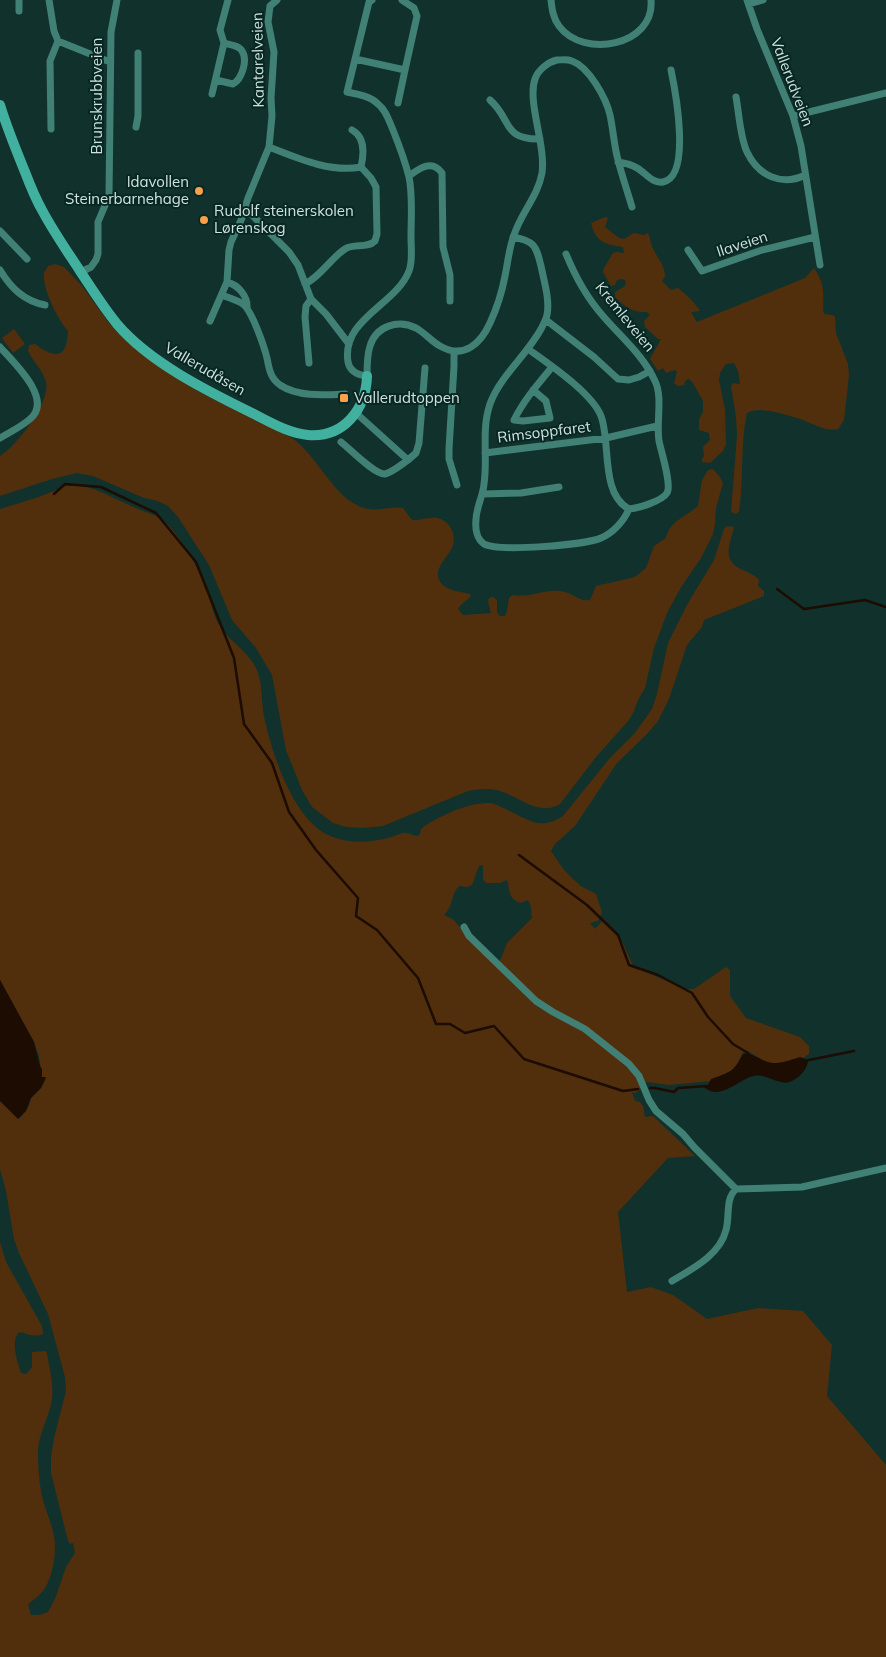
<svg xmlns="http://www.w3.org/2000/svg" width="886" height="1657" font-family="Mulish,sans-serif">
	<rect width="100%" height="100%" fill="#11312c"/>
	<path fill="#512f0d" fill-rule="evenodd" d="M605,217L608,218L605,227L619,238L624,239L634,233L644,235L648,233C650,237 650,241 652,246C656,257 665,264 665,277L662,281L671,290L678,288C685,293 696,304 700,311L691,312L697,322L805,278L814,268C819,276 823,283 823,292C824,300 822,307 824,314L833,315L835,317L836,333L848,364L849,375L844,420L838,429C823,432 811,422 797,418C788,415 780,413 770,411C762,410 755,409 747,413C740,445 744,480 739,512L736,514L731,512L737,435L736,417L731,386L733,383L740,384L738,371L734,363L726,364L720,373L719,380L725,409L726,444L723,451L710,463L702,462V459L704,456L703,447L710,440L709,433L699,430V419L703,412V401L693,383L689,379L686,380L684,385L678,386L674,383L677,372L675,370L666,373L663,368L658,371L650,359L661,339H658L645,327L644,321L650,315L647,312C633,313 625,307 615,297V292L625,286L626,281L622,279L617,280L615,285L611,286L603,272L604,268L613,253L617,252L624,253L623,247C605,244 596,243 591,223Z
		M55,264L64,267L82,286L109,323L127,341L146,357L199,392L292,438C317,455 334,499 364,508C377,512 391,506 403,508L412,520C421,521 429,516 438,518C450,522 456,533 453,545C450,557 427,571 444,586C451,591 462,592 470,594L471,596C467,601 461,603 458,609L463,615L491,613L488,602L489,598L493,597L497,600V612L500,616H505L507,611L509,598L512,595C530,598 544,589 560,591C572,592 579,602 590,600L596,586L635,577L646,568L654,546L666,538C670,520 686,517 698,506L702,480L708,470L713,469L720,477L723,483L716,508L715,524L713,534L701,558L680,589L667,613L654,648L645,688L638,700L634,711L629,720L596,757L560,804C539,817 520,797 500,791C490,788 479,789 468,791L383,826L363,828L346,827L333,823L312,807L302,790L286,750L272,675L256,648L232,620L209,565L178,517L168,506L158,501L144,498L93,476L77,473L52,479L0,496V456C16,446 51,402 46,382C43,370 33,362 28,351L29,345L35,344C55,359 67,359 68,331C58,319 42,289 44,273C45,270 47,268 48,266Z
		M14,329L25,344L13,353L2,338Z
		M79,485C100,489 118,501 138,509C147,513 158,515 165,522C178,533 195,563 203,579C210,594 211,613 221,628C231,642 248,652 256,668C263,683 261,700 264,716C271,751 292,816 326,834C345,844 368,843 388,838C394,837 401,832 406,833C410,833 413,836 417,836L420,834L421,829C436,817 469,802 489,803C493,803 499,806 503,808C527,818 539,832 563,816L609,759L635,733L652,709L657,694L668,643L688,603L714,560L724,529L727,526L734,527C729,548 721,561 745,571C751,574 755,575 759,580L758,586L764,591V596L704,620L702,627L687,645L669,699L658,721L647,734L617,763L575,826L555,844L551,851L564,870L572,878L581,886L596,894L602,912L598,921L590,923L595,929L604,919L623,943L633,966L684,989H694L726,967L730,970V996L746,1018L800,1037L809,1046V1054L797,1062L772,1066L748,1051L743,1052L735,1069L710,1081L669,1085L647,1082L636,1093L632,1092L635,1101L640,1102L643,1106L645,1117L653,1116L695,1156L668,1158L618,1212L627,1292L651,1287L673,1295L707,1319L758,1308L803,1311L832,1345L827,1396L886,1465V1657H0V1242L6,1262L42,1326L43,1334C35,1337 29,1335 21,1332L18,1333C11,1344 17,1359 20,1370L21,1373L26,1374L32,1367V1352L46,1351L47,1353C49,1367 54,1384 52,1399C50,1416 39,1432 38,1450C38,1467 39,1484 43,1500C46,1512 52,1524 54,1536C57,1552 53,1575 45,1588C41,1595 34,1599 28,1604L31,1615H39L48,1612L55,1599L66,1567L75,1553L73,1543L70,1544L68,1541L51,1473V1457L54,1438L66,1391L65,1377L48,1314L19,1253L14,1239L6,1191L0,1169V1101L14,1114L20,1118L29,1106L31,1098L41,1088L46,1079L42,1077L39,1056L34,1042L0,980V509L39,497L66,486ZM482,865L483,866V879L486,883H500L507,880C510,891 508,898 520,903L528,900L531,907L532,918L507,943L499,963L469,939L454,920L444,915C453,907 451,894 459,886L467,887L472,885L479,866Z"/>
	<path fill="#1c0c01" d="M0,980L34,1042L40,1066L42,1069V1077H46L41,1088L31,1098L26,1111L18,1119L0,1101Z
		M748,1053C773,1065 772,1066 800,1057L808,1060C808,1072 791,1086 781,1082C772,1080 764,1074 754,1076C740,1078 720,1102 704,1087L708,1085L711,1079C730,1072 733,1073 743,1054Z"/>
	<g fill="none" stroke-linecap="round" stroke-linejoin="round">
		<path stroke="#1c0c01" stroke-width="2.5" d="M54,494L65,484L101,487L156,513L196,562L234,658L244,724L272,763L289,812L316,850L358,898L356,916L377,930L418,978L436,1024H450L465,1033L494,1026L524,1059L623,1091L638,1089
			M777,589L804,609L865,600L886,607
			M519,855L587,905L618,935L629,965L658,975L692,993L708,1017L733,1044L748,1053V1055
			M804,1061L854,1051
			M650,1088H655L674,1092L678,1088L707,1086"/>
		<path stroke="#408075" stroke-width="7" d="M19,0V11
			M49,0L54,31L58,41L110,62
			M372,0L369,2L347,92C357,94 370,96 378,104C386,110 389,121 393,130C399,145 405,161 409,177C413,196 411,217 411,237C411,248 413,261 409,271C396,305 341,319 348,362C350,372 358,375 367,376C367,366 367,355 370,346C376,326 398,319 416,328C425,333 431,341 440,346C464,360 481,343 490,323C497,308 502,292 505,276C508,262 509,248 514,235C521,213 538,196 542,173C546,145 527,102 535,79C538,70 548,62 557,60C562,60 567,59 572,61C589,67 606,98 610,115C613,129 614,143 617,156C621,173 627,190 632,207
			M551,0C552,9 553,18 559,26C583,59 655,46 651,0
			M747,0L757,29L793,116L801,146L820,265
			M749,4L763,0
			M355,59L405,70L417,16L414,8L402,0
			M216,80L233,84C242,79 248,60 242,51C239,45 230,45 224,43
			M212,94L224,43L220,30L228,0
			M736,97C739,113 740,137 747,152C758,175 781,187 805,175
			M490,100C512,119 502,140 540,139
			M398,103L405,70
			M793,116L886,93
			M136,127L138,116V53
			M51,129L50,61L58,41
			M269,147C297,158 330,173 361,167C364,154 365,137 352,130
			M618,162C625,163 631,164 637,168C645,172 652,184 663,182C692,177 675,89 671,70
			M409,176C420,168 432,159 442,173L443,247L450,275V301
			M245,208L289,252L298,265L311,299L326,314L349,344
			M0,231L27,259
			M513,237C535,241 536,246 541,266C544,281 550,300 547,315C546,320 543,325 541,329C527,355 500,376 490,404C481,430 488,457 484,484C483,496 476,508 476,520C475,529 477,539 484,544C498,552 586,545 601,538C613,533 624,521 629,509
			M688,250L702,271L762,250L815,237
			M566,254C575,276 587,298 603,316C621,337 643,355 655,381C663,397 656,422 659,441C661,451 672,485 667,493C662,501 639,508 629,509
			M0,270C11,288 24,301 45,305
			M81,272L91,267L96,260L98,254V222L109,196L111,32L117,0
			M227,282C238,285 248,296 247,308
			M305,284C321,276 330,259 345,249C354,243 367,249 375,241L377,234L376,187L371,178L361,167
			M222,295C229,298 237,300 243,304C252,311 264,346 267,358C269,368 270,378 280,385C298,397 324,395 345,394
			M546,320L594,357L618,379L629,380L639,377L650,371
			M210,321L227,282L229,250L231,242L242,218L248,198L269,147L272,116L271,98L274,52L268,22L270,6L277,0
			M0,347C13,362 54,399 30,419C21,427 10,432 0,438
			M528,349C549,364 592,393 601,416C611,442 600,494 629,509
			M454,351V366L449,449V459L457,485
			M309,363L305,317L306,306L311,299
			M533,390L546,401L550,418L523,421L514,420C524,400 538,384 552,367
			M356,413L408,460L416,453L419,443L425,368
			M341,442C350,449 375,475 385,474C393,472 402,464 408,460
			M485,453L606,438L657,426
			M483,494L521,493L559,487
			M464,927L469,936L536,1001L553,1012L585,1029L629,1064L639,1076L649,1100L656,1111L683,1134L694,1147L736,1189
			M672,1281C692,1269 720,1255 726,1230C730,1216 725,1199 736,1189L802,1187L886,1168"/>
		<path stroke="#41b09f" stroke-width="10" d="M0,105C7,128 16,150 25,172C30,185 35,198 42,210C53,231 67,251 80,271C92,289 103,307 117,324C149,362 207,391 252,413C270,422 288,433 308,435C344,438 366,409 367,376"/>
	</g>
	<g fill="#f9a04c" stroke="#062722" stroke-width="2">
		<circle cx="199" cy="191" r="5"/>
		<circle cx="204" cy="220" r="5"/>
		<rect x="339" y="393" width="10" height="10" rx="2.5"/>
	</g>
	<g text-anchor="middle" stroke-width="4" stroke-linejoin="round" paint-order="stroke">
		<g font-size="15" fill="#d0e1de" stroke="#062722">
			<text transform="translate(258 60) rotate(-91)" y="5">Kantarelveien</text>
			<text transform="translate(792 82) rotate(69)" y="5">Vallerudveien</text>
			<text transform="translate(97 96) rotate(-90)" y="5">Brunskrubbveien</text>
			<text transform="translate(742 244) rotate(-18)" y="5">Ilaveien</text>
			<text transform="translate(625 317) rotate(51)" y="5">Kremleveien</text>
			<text transform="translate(205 369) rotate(30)" y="5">Vallerudåsen</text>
			<text transform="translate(544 432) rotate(-7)" y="5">Rimsoppfaret</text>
		</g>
		<g font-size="15" fill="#d0e1de" stroke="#062722" text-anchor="start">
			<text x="189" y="187" text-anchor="end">Idavollen<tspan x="189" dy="17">Steinerbarnehage</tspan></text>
			<text x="214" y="216">Rudolf steinerskolen<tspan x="214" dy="17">Lørenskog</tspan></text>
			<text x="354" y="403">Vallerudtoppen</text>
		</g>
	</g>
</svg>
